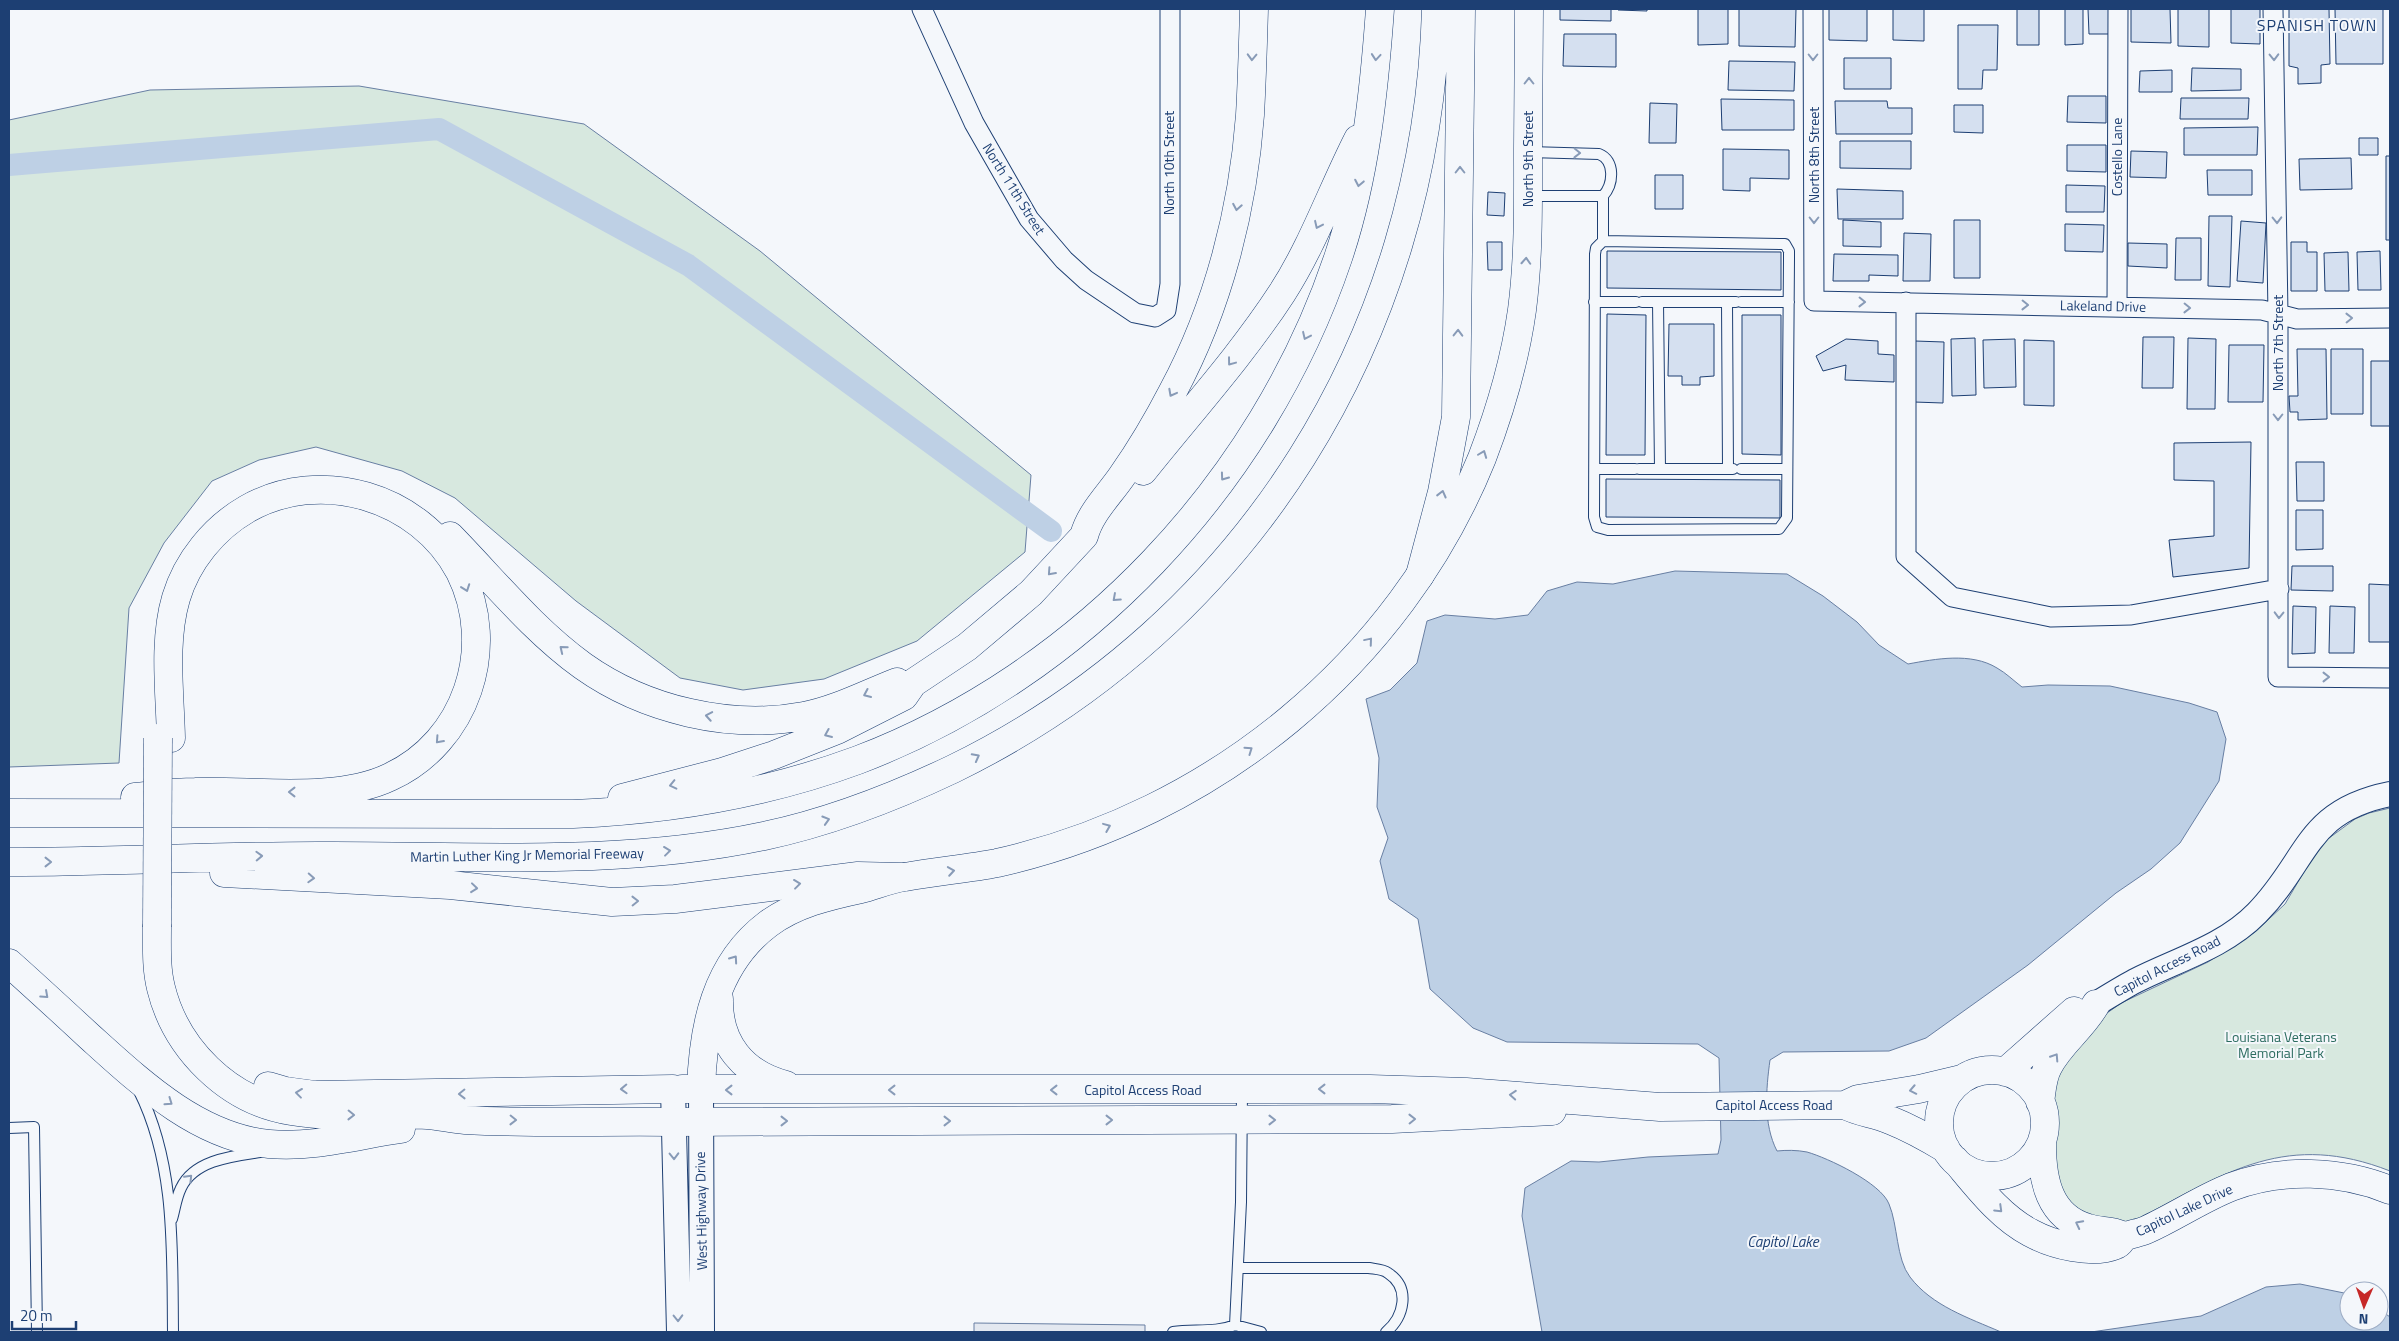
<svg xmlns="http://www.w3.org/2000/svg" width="2399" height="1341" font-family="'Titillium Web',sans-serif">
	<rect width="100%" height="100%" fill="#f4f7fb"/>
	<path fill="#d7e8df" stroke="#687fa3" d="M359,86L584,124L760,251L1031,475L1025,552L917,641L824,679L743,690L680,678L576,601L455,498L402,471L316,447L259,460L212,481L164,543L129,608L119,763L9,767V120L150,90Z
		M2390,808V1171C2288,1131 2228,1171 2140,1218L2127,1223L2108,1225L2061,1200L2051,1149L2055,1131L2052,1095L2053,1079L2103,1016L2121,1003L2208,962L2255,932L2285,904L2315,853L2325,841L2355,819L2369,813Z"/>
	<path fill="#e3e8f0" stroke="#687fa3" d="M974,1323L1145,1325V1332H974Z"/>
	<path fill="#bed0e5" stroke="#687fa3" d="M1675,571L1787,574L1823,596L1857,622L1879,645L1908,664C1935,659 1971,652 1997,668C2006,673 2014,681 2022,687L2048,685L2110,686L2189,703L2217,712L2226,739L2219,781L2180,843L2151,869L2116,893L2028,965L1926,1038L1889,1051L1783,1052L1770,1060C1766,1089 1763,1124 1777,1151C1786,1150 1797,1150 1807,1152C1828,1158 1881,1183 1889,1204C1898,1225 1896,1259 1910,1277C1932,1306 1969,1318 2001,1332H1542L1522,1216L1525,1188L1571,1161L1599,1162L1648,1157L1718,1154L1721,1140L1719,1058L1698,1044L1507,1042L1473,1028L1430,989L1418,919L1389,899L1380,861L1388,838L1377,807L1379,758L1366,699L1390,690L1417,663L1427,621L1445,615L1495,619L1528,615L1547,591L1577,582L1613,584Z
		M2300,1284L2349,1294V1321H2379V1309L2390,1317V1332H2091L2201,1316L2266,1287Z"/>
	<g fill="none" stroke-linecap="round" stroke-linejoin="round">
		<path stroke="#bed0e5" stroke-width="22" d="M9,165L439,129L688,265L1051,531"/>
	</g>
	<path fill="#d5e0f0" stroke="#1d3f73" d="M1560,9H1611V21L1560,20Z
		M1618,9H1647V11L1618,10Z
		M1698,9H1728V44L1698,45Z
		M1739,9H1796L1795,47L1739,46Z
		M1829,9H1867V41L1829,40Z
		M1893,9H1924V41L1893,40Z
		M2017,9H2039V45H2017Z
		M2065,9H2083V44L2065,45Z
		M2088,9H2114L2113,34H2089Z
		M2131,9H2170L2171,43L2131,42Z
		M2178,9H2209V47L2178,46Z
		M2231,9H2260V44L2231,43Z
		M2289,9H2329L2330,64L2321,65V83L2298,84V68L2289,66Z
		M2335,9H2383V64H2336Z
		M1958,25H1998L1997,70H1983L1982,89H1958Z
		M1564,34H1616V67L1563,66Z
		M1844,58H1891V89H1844Z
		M1729,61L1795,62L1794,91L1728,90Z
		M2192,68L2241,69V90L2191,91Z
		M2172,70V92H2139L2140,71Z
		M2068,96H2106V123L2067,122Z
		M2181,98H2249L2248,119H2180Z
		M1721,99L1794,100V130H1722Z
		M1835,101H1887L1888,108H1912V134H1836Z
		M1650,103L1677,104L1676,143H1649Z
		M1954,105H1983V133L1954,132Z
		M2258,127L2257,155H2184V128Z
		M2359,138H2378V155H2359Z
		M1840,141H1911V169L1840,168Z
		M2067,145H2106V172L2067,171Z
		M1723,149L1789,150V179L1750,178V191L1723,190Z
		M2131,151L2167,152L2166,178L2130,177Z
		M2386,156H2390V240H2386Z
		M2351,158L2352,189L2300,190L2299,159Z
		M2207,170H2252V195H2208Z
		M1655,175H1683V209H1655Z
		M2066,185L2105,186L2104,212H2066Z
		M1837,189L1903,191V219H1838Z
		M1488,192L1505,193L1504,216L1487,215Z
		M2209,216H2232L2230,287L2208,286Z
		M1843,220L1881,222V247L1843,246Z
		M1954,220H1980V278H1954Z
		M2241,221L2266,223L2263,283L2237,281Z
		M2065,224L2104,225L2103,252L2065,251Z
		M1904,233L1931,234L1930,281H1903Z
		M2176,238H2201V280H2175Z
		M1487,242H1502V270H1488Z
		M2291,242H2307V252H2317V291H2291Z
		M2128,243L2167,244V268L2128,266Z
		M1607,251L1781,252V290L1607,288Z
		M2380,251L2381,290H2358L2357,252Z
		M2348,252L2349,291H2325L2324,253Z
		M1834,254L1898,255V276L1869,275V281H1833Z
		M1607,314L1646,315L1645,455H1606Z
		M1742,315H1781V455L1742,454Z
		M1669,324H1714V376L1700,377V385H1682V376H1668Z
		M2143,337H2174L2173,388H2142Z
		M1975,338L1976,395L1952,396L1951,339Z
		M2188,338L2216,339L2215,409H2187Z
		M1846,339L1878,341V354L1894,355V382L1845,380L1846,365L1823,371L1816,356Z
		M2015,339L2016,387L1984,388L1983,340Z
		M2024,340L2054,341V406L2024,405Z
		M1915,341L1944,342L1943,403L1914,402Z
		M2229,345H2264L2263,402H2228Z
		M2297,349H2326L2327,419L2298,420V412H2290L2289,396H2298Z
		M2331,349H2363V414H2331Z
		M2371,361H2390V426H2371Z
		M2251,442L2249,568L2173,577L2169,540L2214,536V481L2174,480V443Z
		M2296,462H2324V501H2297Z
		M1606,479L1780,480V518L1606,517Z
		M2296,510H2323V549L2296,550Z
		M2292,566H2333V591L2291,590Z
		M2369,584L2390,585V642H2369Z
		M2293,606L2316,607L2315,653L2292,654Z
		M2330,606L2355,607L2354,653H2329Z"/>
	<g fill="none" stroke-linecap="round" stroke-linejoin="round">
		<defs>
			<path id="service" d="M1529,196H1603C1614,184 1615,160 1599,154L1529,152
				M1603,241L1785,244L1789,251V258L1787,518L1779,529L1608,530L1597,527L1594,517L1595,254L1596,248Z
				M1603,241V196
				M1594,302H1636
				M1642,302H1736
				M1658,302L1660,469
				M1727,302L1728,469
				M1741,302H1789
				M1595,469H1635
				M1639,469H1733
				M1741,469H1787
				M139,1091C176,1165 172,1251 173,1332
				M9,1128L34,1127L37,1332
				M172,1219C175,1209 176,1198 181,1188C194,1160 233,1156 260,1152
				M1238,1268H1369C1374,1269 1383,1269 1388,1273C1411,1288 1404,1317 1386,1332
				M1235,1325L1261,1332
				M1173,1332C1194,1329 1216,1333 1235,1325L1241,1202L1242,1090"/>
			<path id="minor" d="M922,9L974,123L1029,219L1064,260L1086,280L1135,313L1155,317L1166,310L1170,284V9
				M1813,9L1814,301L2262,310L2297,319L2390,318
				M2273,9L2278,314V677L2390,678
				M1906,302V556L1952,597L2051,617L2131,615L2279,589
				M2117,306L2118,9"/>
			<path id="tertiary" d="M2096,1004C2109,996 2122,988 2135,981C2176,960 2224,947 2257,913C2309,860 2305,811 2390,794
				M673,1089L679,1332
				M701,1089L702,1332"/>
			<path id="secondary" d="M719,999C718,1043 743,1074 786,1085
				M1939 1123a53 53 0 1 1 106 0a53 53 0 1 1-106 0Z
				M2005,1072L2074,1011
				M682,1089H1370L1466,1092L1660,1107L1845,1105L1858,1099L1919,1089L1961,1079
				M701,1089C703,1027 715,964 768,924C795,904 828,896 861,889C876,885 890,879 905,877C936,871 967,869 997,863C1212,815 1399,664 1482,458C1500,411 1515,360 1522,310C1529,256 1528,202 1528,148C1528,101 1529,55 1529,9
				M2040,1102C2042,1090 2042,1078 2048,1067C2060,1043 2083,1028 2096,1004
				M1845,1105C1859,1113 1875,1113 1890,1120C1910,1128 1928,1138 1946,1149
				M673,1122L1392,1119L1552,1111
				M2042,1144C2042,1180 2049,1217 2088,1228C2101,1232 2114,1230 2125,1237
				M1955,1160C1977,1186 2000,1217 2031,1233C2053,1245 2092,1255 2116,1245C2120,1244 2121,1240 2124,1237C2130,1234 2139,1233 2146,1230C2175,1217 2201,1199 2231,1187C2281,1168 2341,1170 2390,1190"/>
			<path id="motorway" d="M1143,471C1190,412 1241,356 1282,293C1313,245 1332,190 1358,139
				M450,536C493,580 533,630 583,666C645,710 730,730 804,716C836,710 866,694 897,682
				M1420,575L1442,492L1456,417L1461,9
				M135,797C155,795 175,792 195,792C254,790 336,803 390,777C466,742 498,648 460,572C420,496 320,467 247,509C214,528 187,561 176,598C163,642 170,693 171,738
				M622,798L722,772L774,755L837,730L904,696L913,683L967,647L1031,593L1084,536C1090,513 1109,495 1122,476C1141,449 1158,420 1173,391C1218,307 1243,210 1250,115C1252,80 1253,44 1254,9
				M9,813L573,814C670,810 766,794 858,760C1081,675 1262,484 1338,258C1365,178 1374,93 1380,9
				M9,862C117,862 226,855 334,856C477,856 623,866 764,836C830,822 892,798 953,769C1248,625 1427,335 1436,9
				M224,873L450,885L612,902L675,899L858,876L902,877
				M157,927C157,948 156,968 161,988C176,1049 228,1101 291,1111C336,1119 382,1113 427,1115C440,1116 452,1119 465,1120C534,1124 604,1121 673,1122
				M9,963C36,987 63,1012 90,1037C141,1083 198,1137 269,1144C314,1148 358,1135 401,1129
				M268,1086L285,1091L315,1095L673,1089"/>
		</defs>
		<use href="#service" stroke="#1d3f73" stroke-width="12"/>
		<use href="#minor" stroke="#1d3f73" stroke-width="21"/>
		<use href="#tertiary" stroke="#1d3f73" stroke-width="26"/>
		<use href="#secondary" stroke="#1d3f73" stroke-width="29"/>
		<use href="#motorway" stroke="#1d3f73" stroke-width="29"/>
		<use href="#service" stroke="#f4f7fb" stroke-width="10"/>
		<use href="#minor" stroke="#f4f7fb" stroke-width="19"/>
		<use href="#tertiary" stroke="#f4f7fb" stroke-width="24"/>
		<use href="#secondary" stroke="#f4f7fb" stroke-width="28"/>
		<use href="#motorway" stroke="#f4f7fb" stroke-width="28"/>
		<defs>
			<path id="motorway-bridge" d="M157,927L158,738"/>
		</defs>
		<use href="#motorway-bridge" stroke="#1d3f73" stroke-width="29" stroke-linecap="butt"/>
		<use href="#motorway-bridge" stroke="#f4f7fb" stroke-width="28"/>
	</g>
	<defs><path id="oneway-chevron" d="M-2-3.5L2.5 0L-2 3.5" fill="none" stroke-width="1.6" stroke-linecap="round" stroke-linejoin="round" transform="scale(1.25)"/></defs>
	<g stroke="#889bb7">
		<use href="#oneway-chevron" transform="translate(1252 57) rotate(92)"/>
		<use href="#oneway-chevron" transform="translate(1376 57) rotate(95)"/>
		<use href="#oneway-chevron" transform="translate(1813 57) rotate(90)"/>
		<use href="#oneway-chevron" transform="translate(2274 57) rotate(89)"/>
		<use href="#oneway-chevron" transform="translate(1529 81) rotate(-90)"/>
		<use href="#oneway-chevron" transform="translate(1577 153) rotate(1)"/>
		<use href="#oneway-chevron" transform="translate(1460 170) rotate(-90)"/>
		<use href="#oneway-chevron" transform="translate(1359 183) rotate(101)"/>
		<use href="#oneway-chevron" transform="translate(1237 207) rotate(100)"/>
		<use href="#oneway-chevron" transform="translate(1814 220) rotate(90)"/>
		<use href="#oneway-chevron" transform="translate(2277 220) rotate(89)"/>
		<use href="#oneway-chevron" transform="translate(1318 225) rotate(115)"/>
		<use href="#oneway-chevron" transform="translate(1526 261) rotate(-87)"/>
		<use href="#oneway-chevron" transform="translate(1862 302) rotate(1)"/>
		<use href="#oneway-chevron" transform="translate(2025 305) rotate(1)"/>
		<use href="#oneway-chevron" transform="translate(2187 308) rotate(1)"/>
		<use href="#oneway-chevron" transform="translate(2349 318) rotate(-1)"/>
		<use href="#oneway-chevron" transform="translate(1458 333) rotate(-89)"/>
		<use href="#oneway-chevron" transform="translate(1306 336) rotate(115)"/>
		<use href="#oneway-chevron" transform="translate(1231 362) rotate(127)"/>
		<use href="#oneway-chevron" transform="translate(1172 393) rotate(118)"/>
		<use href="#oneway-chevron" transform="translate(2278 417) rotate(90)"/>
		<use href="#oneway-chevron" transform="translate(1483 454) rotate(-69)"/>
		<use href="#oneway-chevron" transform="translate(1224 477) rotate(126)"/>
		<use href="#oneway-chevron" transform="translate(1442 494) rotate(-76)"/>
		<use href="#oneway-chevron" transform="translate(1051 572) rotate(132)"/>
		<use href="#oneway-chevron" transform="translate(466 588) rotate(70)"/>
		<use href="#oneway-chevron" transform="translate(1116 598) rotate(138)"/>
		<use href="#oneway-chevron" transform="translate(2279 615) rotate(91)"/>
		<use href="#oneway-chevron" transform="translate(1369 641) rotate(-50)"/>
		<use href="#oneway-chevron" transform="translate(563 649) rotate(-141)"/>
		<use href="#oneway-chevron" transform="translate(2326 677)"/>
		<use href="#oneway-chevron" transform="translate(867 694) rotate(156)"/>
		<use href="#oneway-chevron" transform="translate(709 716) rotate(-170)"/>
		<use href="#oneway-chevron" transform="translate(828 734) rotate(157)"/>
		<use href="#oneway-chevron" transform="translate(439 740) rotate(132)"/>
		<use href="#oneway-chevron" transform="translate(1249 750) rotate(-35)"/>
		<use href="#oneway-chevron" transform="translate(976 757) rotate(-28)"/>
		<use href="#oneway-chevron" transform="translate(673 785) rotate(167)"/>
		<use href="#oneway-chevron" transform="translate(292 792) rotate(-180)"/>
		<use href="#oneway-chevron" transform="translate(826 820) rotate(-17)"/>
		<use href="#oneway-chevron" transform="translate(1107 827) rotate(-22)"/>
		<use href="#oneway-chevron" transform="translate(667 851) rotate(-7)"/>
		<use href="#oneway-chevron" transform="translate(259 856) rotate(-2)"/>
		<use href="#oneway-chevron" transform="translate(48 862)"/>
		<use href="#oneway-chevron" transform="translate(951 871) rotate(-9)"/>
		<use href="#oneway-chevron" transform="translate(311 878) rotate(3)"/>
		<use href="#oneway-chevron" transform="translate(797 884) rotate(-7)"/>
		<use href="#oneway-chevron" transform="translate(474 888) rotate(6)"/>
		<use href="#oneway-chevron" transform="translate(635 901) rotate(-1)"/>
		<use href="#oneway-chevron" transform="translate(734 959) rotate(-55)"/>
		<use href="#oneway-chevron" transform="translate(45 995) rotate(42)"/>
		<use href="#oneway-chevron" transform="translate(2055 1057) rotate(-57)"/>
		<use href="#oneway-chevron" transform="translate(624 1089) rotate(178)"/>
		<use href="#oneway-chevron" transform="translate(1322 1089) rotate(180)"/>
		<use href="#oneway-chevron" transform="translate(729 1090) rotate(-180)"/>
		<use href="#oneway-chevron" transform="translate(892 1090) rotate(180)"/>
		<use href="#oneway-chevron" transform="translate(1054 1090) rotate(180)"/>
		<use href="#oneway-chevron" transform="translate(1913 1090) rotate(169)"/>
		<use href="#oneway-chevron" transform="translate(299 1093) rotate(-173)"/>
		<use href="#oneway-chevron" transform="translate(462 1094) rotate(179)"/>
		<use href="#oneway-chevron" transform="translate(1513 1095) rotate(-176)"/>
		<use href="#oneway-chevron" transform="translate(169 1102) rotate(35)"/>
		<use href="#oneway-chevron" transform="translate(351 1115) rotate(1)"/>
		<use href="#oneway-chevron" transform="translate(1412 1119) rotate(-1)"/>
		<use href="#oneway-chevron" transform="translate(513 1120) rotate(1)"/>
		<use href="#oneway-chevron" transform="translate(1109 1120)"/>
		<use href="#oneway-chevron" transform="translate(1272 1120)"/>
		<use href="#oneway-chevron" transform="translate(784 1121)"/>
		<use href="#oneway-chevron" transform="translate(947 1121)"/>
		<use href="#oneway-chevron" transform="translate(674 1156) rotate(89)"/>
		<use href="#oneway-chevron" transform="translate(189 1178) rotate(-46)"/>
		<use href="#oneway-chevron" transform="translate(1999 1209) rotate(44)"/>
		<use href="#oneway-chevron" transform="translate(2079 1224) rotate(-153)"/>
		<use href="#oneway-chevron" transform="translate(678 1318) rotate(89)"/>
	</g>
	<g text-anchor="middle" stroke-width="4" stroke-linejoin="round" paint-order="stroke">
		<g font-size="14" fill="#1d3f73" stroke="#f4f7fb">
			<text transform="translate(1814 155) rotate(-90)" y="5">North 8th Street</text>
			<text transform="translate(2117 157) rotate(-90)" y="5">Costello Lane</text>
			<text transform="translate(1528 159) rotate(-90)" y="5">North 9th Street</text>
			<text transform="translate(1169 163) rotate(-90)" y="5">North 10th Street</text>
			<text transform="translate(1014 189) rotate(58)" y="5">North 11th Street</text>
			<text transform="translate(2103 306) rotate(1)" y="5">Lakeland Drive</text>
			<text transform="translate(2278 343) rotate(-90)" y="5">North 7th Street</text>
			<text transform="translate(527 855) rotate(-1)" y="5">Martin Luther King Jr Memorial Freeway</text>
			<text transform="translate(2167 966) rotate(-27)" y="5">Capitol Access Road</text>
			<text x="1143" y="1095">Capitol Access Road</text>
			<text x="1774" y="1110">Capitol Access Road</text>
			<text transform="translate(2184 1210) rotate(-25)" y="5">Capitol Lake Drive</text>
			<text transform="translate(701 1211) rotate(-91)" y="5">West Highway Drive</text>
		</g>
		<g font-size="14" fill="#2c6c60" stroke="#f4f7fb">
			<text x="2281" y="1042">Louisiana Veterans<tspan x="2281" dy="16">Memorial Park</tspan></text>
		</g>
		<g font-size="15" font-style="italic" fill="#1d3f73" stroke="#f4f7fb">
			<text x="1783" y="1247">Capitol Lake</text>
		</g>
		<g font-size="16" letter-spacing="1" fill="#1d3f73" stroke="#f4f7fb">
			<text x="2317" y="31">SPANISH TOWN</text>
		</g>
	</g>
	<rect width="2399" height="1341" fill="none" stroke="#1d3f73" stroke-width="20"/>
	<g transform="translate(2364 1306) rotate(182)"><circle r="24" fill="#f4f7fb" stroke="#9eadc5"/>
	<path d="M0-4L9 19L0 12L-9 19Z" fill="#c62828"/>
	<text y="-8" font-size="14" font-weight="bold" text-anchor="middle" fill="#1d3f73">N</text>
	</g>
	<path d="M12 1321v8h64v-8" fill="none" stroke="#1d3f73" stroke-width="2.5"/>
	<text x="20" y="1321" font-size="15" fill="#1d3f73" stroke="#f4f7fb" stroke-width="4" paint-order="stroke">20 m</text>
</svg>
